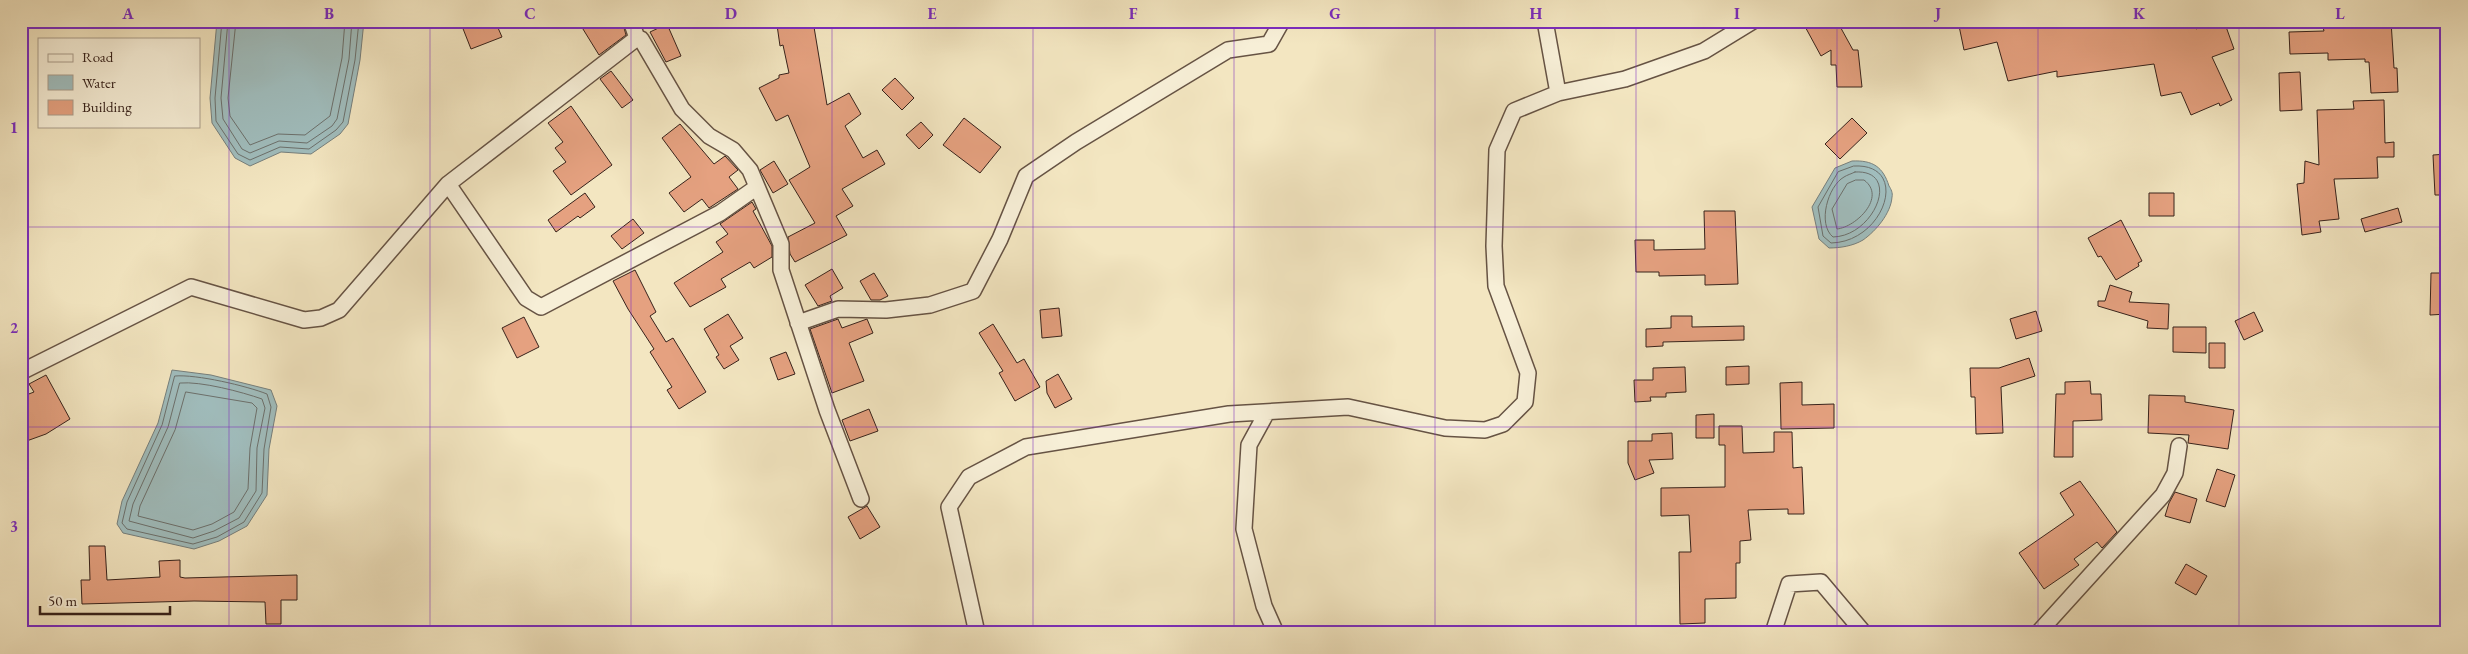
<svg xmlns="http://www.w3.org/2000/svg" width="2468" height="654" font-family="'EB Garamond',serif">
	<rect width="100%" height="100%" fill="#f3e6c1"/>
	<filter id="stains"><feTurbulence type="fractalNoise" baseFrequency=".004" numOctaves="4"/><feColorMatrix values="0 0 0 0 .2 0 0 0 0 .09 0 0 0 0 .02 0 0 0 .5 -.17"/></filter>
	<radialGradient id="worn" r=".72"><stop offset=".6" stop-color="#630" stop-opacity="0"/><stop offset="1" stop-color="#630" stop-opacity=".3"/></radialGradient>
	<path fill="#a0bdbd" stroke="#767f7c" d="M217,21H364L360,60L348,124L340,134L311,154L281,152L250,166L235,158L212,123L210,98Z
		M1852,161C1873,160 1883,167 1889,186C1891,189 1893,193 1892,197C1891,213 1876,231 1863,240C1853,246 1840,248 1829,248L1819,239L1812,207L1835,168Z
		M172,370L211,375L271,390L277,406L269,449L267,495L247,526L219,541L194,549L123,533L117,524L122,501L158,423Z"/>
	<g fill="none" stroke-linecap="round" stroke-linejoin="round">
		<path stroke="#6c706c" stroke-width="1" d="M222,21L215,98L216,121L238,154L250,160L280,147L309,149L336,130L343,122L355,60L359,21
			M228,21L221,98L223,119L242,149L250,153L279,141L307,143L332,126L337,119L349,59L352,21
			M236,21L228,98L230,116L250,145L278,134L305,135L330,116L342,58L345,21
			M1854,166C1911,163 1885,242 1831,243L1823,236L1818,207L1838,172Z
			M1855,172C1902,169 1875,236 1833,237C1817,224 1828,186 1844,177C1847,175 1851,174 1855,172Z
			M1856,180H1864C1887,197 1856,227 1837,229L1832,209L1847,184Z
			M175,376C196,374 247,386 267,394L271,407L264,449L262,493L244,522L217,537L193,544L127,529L122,523L127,502L162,425Z
			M180,383C201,381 242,392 262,399L265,408L257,448L256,491L239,518L214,531L193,538L129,521L133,504L168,427Z
			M186,392L252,403L257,408L250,448L248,489L234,512L212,524L193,530L138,516L140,506L175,430Z"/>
	</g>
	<path fill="#e5a180" stroke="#37221b" d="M460,21H495L502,37L471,49Z
		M578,21H622L626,35L599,55Z
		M805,21H813L827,105L849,93L861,114L845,126L863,158L877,150L885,164L842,189L853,206L836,216L847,235L795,262L790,254L788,237L815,223L789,180L810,167L788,115L776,121L759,88L779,78V75L789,73L783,45L780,46L777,25Z
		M1802,21H1837L1853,50H1858L1862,87H1837L1836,65H1831V50L1821,56Z
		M1958,21H1972L1973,28L2006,21H2195L2196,29L2216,21H2224L2234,49L2212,57L2232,100L2220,106L2219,103L2191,115L2181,92L2161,96L2154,64L2057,77V71L2008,81L1997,42L1964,50Z
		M2326,21H2391L2394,68H2397L2398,92L2371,93L2369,62H2365V59L2328,60V53L2290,54L2289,32L2324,31L2323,27H2327Z
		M667,24L681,56L666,62L650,32Z
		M611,71L633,100L622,108L600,79Z
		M2300,72L2302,110L2280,111L2279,73Z
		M895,78L914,98L902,110L882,90Z
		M2384,100L2385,143L2394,142V157H2377L2378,178L2334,179L2339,219L2319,221L2321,232L2302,235L2297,184L2304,183L2305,161L2319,165L2317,110L2354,109L2353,101Z
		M571,106L612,165L571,195L553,171L566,162L555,148L563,142L548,123Z
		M964,118L1001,147L980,173L943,145Z
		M1852,118L1867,133L1840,159L1825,144Z
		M921,122L933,135L919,149L906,135Z
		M680,124L714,164L725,156L738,170L729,177L738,189L709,208L702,199L684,212L669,193L691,177L662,138Z
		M2447,154V195H2435L2433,155Z
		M774,161L788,184L773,193L760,170Z
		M585,193L595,207L580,218L578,216L556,232L548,220Z
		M2149,193H2174V216H2149Z
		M752,202L756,209L753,211L772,246V257L754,268L750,262L721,279L726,287L690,307L674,283L723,252L716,242L728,234L720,224Z
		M2398,208L2402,222L2365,232L2361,219Z
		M1704,211H1735L1738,284L1705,285V275L1659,276V272H1636L1635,240H1654V250L1705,249Z
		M633,219L644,233L622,249L611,236Z
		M2121,220L2142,261L2138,263L2139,266L2116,280L2101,256L2098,257L2088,238Z
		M832,269L843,288L830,296L832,301L818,306L805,285Z
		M635,270L656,312L650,316L666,342L673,338L706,392L679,409L667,390L672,387L650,352L654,349L628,309L613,281Z
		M874,273L888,296L880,300H871L860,281Z
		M2431,273H2447V314L2430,315Z
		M2110,285L2132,292L2129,302L2169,304L2168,329L2147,328L2148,321L2098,306V301H2105Z
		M1059,308L1062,336L1042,338L1040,310Z
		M2036,311L2042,331L2016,339L2010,319Z
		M2254,312L2263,331L2244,340L2235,321Z
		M728,314L743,338L730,346L739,360L724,369L716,357L719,355L704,329Z
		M1671,316H1692V327L1744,326V340L1663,342V346L1646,347V329L1671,328Z
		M524,317L539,347L517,358L502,328Z
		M838,319L842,328L867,319L873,333L849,343L864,381L832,393L810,329Z
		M993,324L1017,363L1024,359L1040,387L1015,401L999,373L1003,371L979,333Z
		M2173,327H2206V353L2173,352Z
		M2209,343H2225V368H2209Z
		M786,352L795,374L778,380L770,358Z
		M2029,358L2035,376L2001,387L2003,433L1976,434L1975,397H1971L1970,368H1999Z
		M1749,366V384L1726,385V367Z
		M1685,367L1686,392L1666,393V397H1650L1651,401L1635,402L1634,380H1653V368Z
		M1058,374L1072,399L1055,408L1047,393L1046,381Z
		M46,375L70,419L46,434L21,443V397L34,392L29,384Z
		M2090,381L2091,394H2101L2102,420L2073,421V457H2054L2056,394H2065V382Z
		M1802,382V405L1834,404V428L1781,429L1780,383Z
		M2149,395L2185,396V402L2234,410L2228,449L2188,443L2189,435L2148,433Z
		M869,409L878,431L850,441L842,420Z
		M1714,414V438H1696V415Z
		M1719,426H1742L1743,453L1774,452V432H1792L1793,468L1802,467L1804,514H1788V509L1748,510L1751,540L1740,541V563H1736V598L1705,599V623L1680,624L1679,552H1691L1689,515L1661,516V488L1725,487V445H1719Z
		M1672,433L1673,459L1649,460L1654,473L1635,480L1628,463V441H1652V434Z
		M2217,469L2235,475L2225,507L2206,501Z
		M2080,481L2117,532L2102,548L2097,542L2074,559L2079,565L2044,589L2019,553L2074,515L2060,493Z
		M2175,492L2197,499L2190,523L2165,516L2169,503Z
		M867,506L880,527L860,539L848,517Z
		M89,546H105L107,580L160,577L159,561L180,560V577L185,578L297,575V600H281V624H266L265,602L194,601L82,604L81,580H90Z
		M2186,564L2207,576L2196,595L2175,583Z"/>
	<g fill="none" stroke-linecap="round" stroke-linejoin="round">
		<defs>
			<path id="street" d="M631,21L637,38L641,39L682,109L709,136L733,150L750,170L781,244V270L827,410L861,499
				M1545,21L1558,93
				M448,184L526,298L541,307L720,213L757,187
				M798,323L838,309L886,310L930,305L973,291L1000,239L1026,176L1076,142L1228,50L1269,44L1282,21
				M21,372L191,287L304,320L321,318L339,310L448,184L637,38
				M1267,412L1249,445L1244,529L1264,606L1276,633
				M977,633L949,507L969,477L1026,447L1229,414L1348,407L1445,428L1485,430L1503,424L1525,402L1528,373L1496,286L1494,246L1497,150L1514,111L1558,93L1625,79L1704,51L1753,21
				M1773,633L1789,584L1821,582L1864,633
				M2038,633L2163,495L2175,473L2179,446"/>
		</defs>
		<use href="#street" stroke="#665344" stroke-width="18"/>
		<use href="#street" stroke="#f7efd7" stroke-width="15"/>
	</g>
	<path fill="none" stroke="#7b2cbf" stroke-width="1" stroke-opacity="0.55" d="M229,21V633M430,21V633M631,21V633M832,21V633M1033,21V633M1234,21V633M1435,21V633M1636,21V633M1837,21V633M2038,21V633M2239,21V633M21,227H2447M21,427H2447"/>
	<rect width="2468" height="654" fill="none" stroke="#f3e6c1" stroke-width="55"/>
	<rect x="38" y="38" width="162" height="90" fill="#f7efd7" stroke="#aa9d8c"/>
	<rect x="48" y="54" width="25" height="8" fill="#f7efd7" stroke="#aa9d8c"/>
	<text x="82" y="62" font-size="15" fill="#37221b">Road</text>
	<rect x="48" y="75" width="25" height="15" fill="#a0bdbd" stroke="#aa9d8c"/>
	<text x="82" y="88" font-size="15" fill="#37221b">Water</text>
	<rect x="48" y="100" width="25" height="15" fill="#e5a180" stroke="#aa9d8c"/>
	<text x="82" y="112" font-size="15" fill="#37221b">Building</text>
	<path d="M40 606v8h130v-8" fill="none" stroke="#37221b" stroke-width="2.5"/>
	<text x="48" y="606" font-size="15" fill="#37221b" stroke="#f7efd7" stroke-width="4" paint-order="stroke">50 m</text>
	<rect x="28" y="28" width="2412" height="598" fill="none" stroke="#7b2cbf" stroke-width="2"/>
	<g font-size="16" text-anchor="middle" font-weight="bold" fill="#7b2cbf">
		<text x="128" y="19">A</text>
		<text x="329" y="19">B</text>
		<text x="530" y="19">C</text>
		<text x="731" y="19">D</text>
		<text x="932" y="19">E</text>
		<text x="1133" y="19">F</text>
		<text x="1335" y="19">G</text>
		<text x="1536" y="19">H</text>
		<text x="1737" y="19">I</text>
		<text x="1938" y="19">J</text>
		<text x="2139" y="19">K</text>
		<text x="2340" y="19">L</text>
		<text x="14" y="133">1</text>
		<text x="14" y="333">2</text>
		<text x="14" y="532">3</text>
	</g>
	<rect width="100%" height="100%" filter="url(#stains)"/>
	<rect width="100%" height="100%" fill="url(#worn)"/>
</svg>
